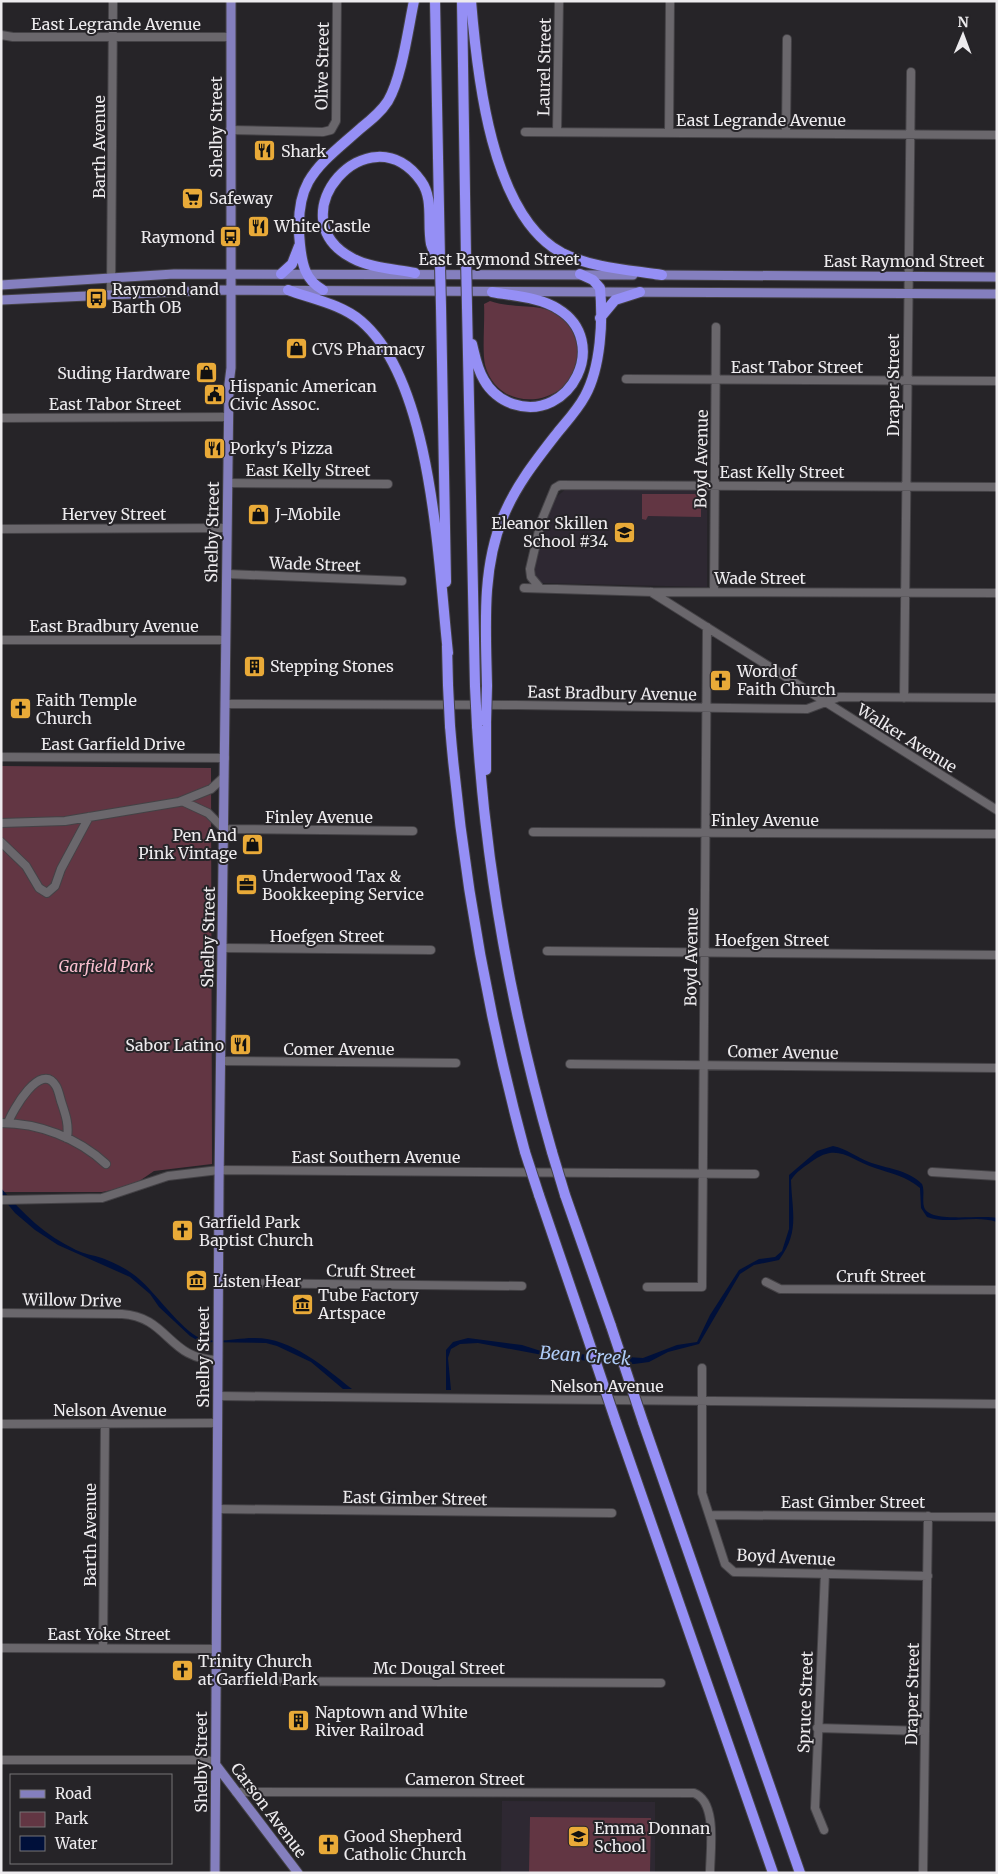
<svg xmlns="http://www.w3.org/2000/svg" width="998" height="1874" font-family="Merriweather,serif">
	<rect width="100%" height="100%" fill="#262428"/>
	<path fill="#2e2832" d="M567,488L707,490V587L541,583L534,573V566L547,512L555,498Z
		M502,1801L655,1802V1873H501Z"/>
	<path fill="#623643" d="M490,301C514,310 543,301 563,318C570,324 574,333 576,341C594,398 502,426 485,365C482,351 485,320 484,304Z
		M642,494H701V517L648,516L646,520L642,519Z
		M1,766L211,768L212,1164L154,1171L132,1186L102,1192H1Z
		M530,1817L651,1818L650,1873L529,1872Z"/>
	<path fill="#00103a" d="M833,1146C847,1149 856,1157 869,1162C887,1169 907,1169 922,1184C925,1191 922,1200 924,1207C929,1224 982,1214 997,1218V1222C974,1214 950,1225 927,1217L921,1208L920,1188C906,1176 892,1174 875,1168C849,1159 837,1142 811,1162C804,1167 796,1172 791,1180C792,1212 800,1232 779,1260L754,1265L740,1274L699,1344L668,1352L649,1362L634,1364L564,1359L478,1343L460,1344L451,1349L448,1358L451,1390H446V1350L453,1342L468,1338L522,1345L544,1352L643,1358L677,1345L697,1342L710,1315L739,1270L759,1259L775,1257L782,1251L789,1229V1175L817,1151Z
		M1,1188C23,1214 45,1235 76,1250C84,1254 93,1255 102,1258C113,1262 129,1270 138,1278C155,1292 181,1330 200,1338C216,1344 237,1338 253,1338C291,1337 324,1367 352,1389H343L311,1362L277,1346L266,1343L200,1342L190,1336L159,1307L150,1294L130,1277L58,1245L35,1230L15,1213L1,1196Z"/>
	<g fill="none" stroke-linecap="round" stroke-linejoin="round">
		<defs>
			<path id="minor" d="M1,35L13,37H230
				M230,130L323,132L331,130L336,121L337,1
				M525,132L997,135
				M557,132L559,1
				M669,133L670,1
				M786,133L787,39
				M111,293L113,1
				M626,379L997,381
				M1,418L228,417
				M228,483L388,484
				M1,529L227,528
				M227,574L402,581
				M524,588L653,592L997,593
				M540,588L531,577L530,569L541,522L555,488L560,485L997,487
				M651,592L997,810
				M714,592L716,327
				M1,640H226
				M904,698L911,72
				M225,704L517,705L807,709L839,697L997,698
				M1,757L225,758
				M182,801L208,813L224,829L413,831
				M1,823L65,821L179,802L211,789L224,777
				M533,832L997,834
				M1,842L26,866L39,888L47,893L55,886L61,869L89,817
				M222,948L431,950
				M547,951L997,955
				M221,1061L456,1063
				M570,1064L997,1068
				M1,1123C39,1123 78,1138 106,1164
				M8,1123C12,1111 41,1060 56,1086C59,1091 60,1099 62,1104C66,1116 69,1125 67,1138
				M932,1172L997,1176
				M1,1200L102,1198L168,1176L219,1170L755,1174
				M766,1282L780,1289L997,1290
				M219,1283L522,1286
				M647,1287H702L707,627
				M1,1313L122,1314C169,1317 168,1360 218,1360
				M702,1368V1493L725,1564L734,1572L928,1576
				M218,1396L997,1404
				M1,1424L218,1423
				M217,1509L612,1513
				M710,1515L997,1517
				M1,1648L216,1649
				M103,1648L105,1423
				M216,1681L661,1683
				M817,1728L925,1731
				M1,1760H205L212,1761L216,1765
				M236,1792L694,1793C718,1802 710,1852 710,1873
				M824,1830L815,1808L825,1573
				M923,1873L928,1516"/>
			<path id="major" d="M656,275L997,277
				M1,285L174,274L633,275
				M1,300L216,290L997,294
				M216,1765L298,1873
				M215,1873L219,1184L229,384L231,368V1"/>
			<path id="highway" d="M435,1L440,260
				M462,1L466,257
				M471,1C477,74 491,215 562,253C592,268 630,270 662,275
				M415,273C395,269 370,268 352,258C275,217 369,109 421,181C434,199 427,223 431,244C433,251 437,258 440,265
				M281,274L292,264L299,246
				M288,290C312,299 341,304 361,321C433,382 438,563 448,653
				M323,290C305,280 302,264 300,245C293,180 317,167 361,128C371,120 381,112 388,101C402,77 408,29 414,1
				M441,307L446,582
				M467,307L475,686
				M600,318L615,300L640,292
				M472,344C475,356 477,369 484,380C490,391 501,400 513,404C571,423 611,341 558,309C540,297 513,296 492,292
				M447,646L448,685
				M487,686C486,630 481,570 503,517C516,485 537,459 558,432C568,420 578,409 585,396C601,367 603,320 600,288L593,280L580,274
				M450,726C462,871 487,1012 525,1152
				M477,726C486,871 512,1013 552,1152
				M486,770V722
				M539,1195L584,1327
				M565,1195L611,1326
				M616,1422L773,1873
				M643,1422L800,1873"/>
		</defs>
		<use href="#minor" stroke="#444246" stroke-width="10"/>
		<use href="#major" stroke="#444246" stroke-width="11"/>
		<use href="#highway" stroke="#444246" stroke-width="12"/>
		<use href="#minor" stroke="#6a676c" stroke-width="8"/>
		<use href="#major" stroke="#847fbe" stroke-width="9"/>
		<use href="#highway" stroke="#958ff5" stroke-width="10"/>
		<defs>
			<path id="highway-bridge" d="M466,257L467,307
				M440,265L441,307
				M448,685L450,726
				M475,686L477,726
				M486,722L487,686
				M525,1152L539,1195
				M552,1152L565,1195
				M611,1326L643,1422
				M584,1327L616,1422"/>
		</defs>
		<use href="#highway-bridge" stroke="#444246" stroke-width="12" stroke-linecap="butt"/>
		<use href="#highway-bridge" stroke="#958ff5" stroke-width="10"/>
	</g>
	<defs>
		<symbol id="restaurant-square" viewBox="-11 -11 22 22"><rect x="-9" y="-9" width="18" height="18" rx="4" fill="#e9aa38" stroke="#262428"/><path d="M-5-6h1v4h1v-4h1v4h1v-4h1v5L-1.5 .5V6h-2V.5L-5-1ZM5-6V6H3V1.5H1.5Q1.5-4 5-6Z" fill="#111"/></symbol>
		<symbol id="supermarket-square" viewBox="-11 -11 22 22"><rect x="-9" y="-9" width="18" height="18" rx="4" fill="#e9aa38" stroke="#262428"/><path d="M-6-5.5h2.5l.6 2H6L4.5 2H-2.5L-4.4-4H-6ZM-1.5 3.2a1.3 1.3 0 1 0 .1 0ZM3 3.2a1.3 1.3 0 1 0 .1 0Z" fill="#111"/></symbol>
		<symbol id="bus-square" viewBox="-11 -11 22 22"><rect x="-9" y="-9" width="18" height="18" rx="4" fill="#e9aa38" stroke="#262428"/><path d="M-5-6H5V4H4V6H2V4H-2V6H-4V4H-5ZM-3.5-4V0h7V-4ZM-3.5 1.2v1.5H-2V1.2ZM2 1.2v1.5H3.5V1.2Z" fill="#111"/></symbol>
		<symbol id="shop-square" viewBox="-11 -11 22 22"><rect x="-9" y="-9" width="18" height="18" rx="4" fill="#e9aa38" stroke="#262428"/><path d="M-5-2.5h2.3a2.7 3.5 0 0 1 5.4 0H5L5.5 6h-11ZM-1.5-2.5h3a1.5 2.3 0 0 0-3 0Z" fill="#111"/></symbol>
		<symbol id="civic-square" viewBox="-11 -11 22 22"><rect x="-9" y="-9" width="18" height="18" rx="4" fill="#e9aa38" stroke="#262428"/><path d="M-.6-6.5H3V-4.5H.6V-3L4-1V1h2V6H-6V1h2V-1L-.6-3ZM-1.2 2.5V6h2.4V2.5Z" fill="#111"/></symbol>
		<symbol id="school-square" viewBox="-11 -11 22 22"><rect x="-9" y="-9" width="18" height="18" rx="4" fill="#e9aa38" stroke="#262428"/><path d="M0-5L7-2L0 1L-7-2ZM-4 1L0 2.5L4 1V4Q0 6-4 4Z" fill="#111"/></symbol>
		<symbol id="building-square" viewBox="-11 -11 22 22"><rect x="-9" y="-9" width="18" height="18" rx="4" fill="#e9aa38" stroke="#262428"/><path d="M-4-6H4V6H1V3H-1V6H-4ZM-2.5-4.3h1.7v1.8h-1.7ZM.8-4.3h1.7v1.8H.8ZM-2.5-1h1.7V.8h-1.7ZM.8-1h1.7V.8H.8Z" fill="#111"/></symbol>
		<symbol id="church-square" viewBox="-11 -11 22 22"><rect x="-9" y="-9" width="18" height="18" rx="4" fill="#e9aa38" stroke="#262428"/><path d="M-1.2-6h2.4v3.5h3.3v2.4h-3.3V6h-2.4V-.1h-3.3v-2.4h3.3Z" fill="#111"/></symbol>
		<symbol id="office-square" viewBox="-11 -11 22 22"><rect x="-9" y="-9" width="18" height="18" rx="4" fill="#e9aa38" stroke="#262428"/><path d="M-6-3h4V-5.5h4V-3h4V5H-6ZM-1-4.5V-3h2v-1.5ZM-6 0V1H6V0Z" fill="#111"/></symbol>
		<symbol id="museum-square" viewBox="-11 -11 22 22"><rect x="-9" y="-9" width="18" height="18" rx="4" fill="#e9aa38" stroke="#262428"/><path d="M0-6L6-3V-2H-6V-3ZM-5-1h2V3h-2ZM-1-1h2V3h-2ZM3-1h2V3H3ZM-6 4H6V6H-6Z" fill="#111"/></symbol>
	</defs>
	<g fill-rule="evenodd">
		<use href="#restaurant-square" x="252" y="138" width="25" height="25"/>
		<use href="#supermarket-square" x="180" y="186" width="25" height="25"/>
		<use href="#restaurant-square" x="246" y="214" width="25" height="25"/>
		<use href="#bus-square" x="218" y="224" width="25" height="25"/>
		<use href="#bus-square" x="84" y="286" width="25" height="25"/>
		<use href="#shop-square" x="284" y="336" width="25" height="25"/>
		<use href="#shop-square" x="194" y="360" width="25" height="25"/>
		<use href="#civic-square" x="202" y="382" width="25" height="25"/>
		<use href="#restaurant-square" x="202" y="436" width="25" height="25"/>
		<use href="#shop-square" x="246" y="502" width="25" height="25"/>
		<use href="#school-square" x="612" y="520" width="25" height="25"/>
		<use href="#building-square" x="242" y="654" width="25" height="25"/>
		<use href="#church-square" x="708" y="668" width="25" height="25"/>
		<use href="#church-square" x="8" y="696" width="25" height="25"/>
		<use href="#shop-square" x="240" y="832" width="25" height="25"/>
		<use href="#office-square" x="234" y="872" width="25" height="25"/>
		<use href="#restaurant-square" x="228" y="1032" width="25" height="25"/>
		<use href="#church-square" x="170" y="1218" width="25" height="25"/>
		<use href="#museum-square" x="184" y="1268" width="25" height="25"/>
		<use href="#museum-square" x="290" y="1292" width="25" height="25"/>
		<use href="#church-square" x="170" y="1658" width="25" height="25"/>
		<use href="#building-square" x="286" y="1708" width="25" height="25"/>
		<use href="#school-square" x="566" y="1824" width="25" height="25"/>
		<use href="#church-square" x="316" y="1832" width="25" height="25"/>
	</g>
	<g text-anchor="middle" stroke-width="4" stroke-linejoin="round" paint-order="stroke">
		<g font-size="16" fill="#edebee" stroke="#262428">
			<text x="116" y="30">East Legrande Avenue</text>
			<text transform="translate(322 66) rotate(-89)" y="6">Olive Street</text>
			<text transform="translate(544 67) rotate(-89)" y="6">Laurel Street</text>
			<text x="761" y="126">East Legrande Avenue</text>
			<text transform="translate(216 127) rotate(-90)" y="6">Shelby Street</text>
			<text transform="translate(99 147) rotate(-90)" y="6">Barth Avenue</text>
			<text x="499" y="265">East Raymond Street</text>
			<text x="904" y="267">East Raymond Street</text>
			<text x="797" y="373">East Tabor Street</text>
			<text transform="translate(893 385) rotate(-90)" y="6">Draper Street</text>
			<text x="115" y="410">East Tabor Street</text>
			<text transform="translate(701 459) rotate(-89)" y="6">Boyd Avenue</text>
			<text x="308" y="476">East Kelly Street</text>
			<text x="782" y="478">East Kelly Street</text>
			<text x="114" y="520">Hervey Street</text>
			<text transform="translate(212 532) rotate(-89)" y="6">Shelby Street</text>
			<text transform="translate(315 564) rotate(2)" y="6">Wade Street</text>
			<text x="760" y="584">Wade Street</text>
			<text x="114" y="632">East Bradbury Avenue</text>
			<text transform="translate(612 693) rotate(1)" y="6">East Bradbury Avenue</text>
			<text transform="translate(907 738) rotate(32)" y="6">Walker Avenue</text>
			<text x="113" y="750">East Garfield Drive</text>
			<text x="319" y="823">Finley Avenue</text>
			<text x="765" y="826">Finley Avenue</text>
			<text x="327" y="942">Hoefgen Street</text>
			<text transform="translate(208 937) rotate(-89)" y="6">Shelby Street</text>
			<text x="772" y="946">Hoefgen Street</text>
			<text transform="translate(691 957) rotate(-89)" y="6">Boyd Avenue</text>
			<text x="339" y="1055">Comer Avenue</text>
			<text transform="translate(783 1052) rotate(1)" y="6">Comer Avenue</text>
			<text x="376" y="1163">East Southern Avenue</text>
			<text transform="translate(371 1271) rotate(1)" y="6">Cruft Street</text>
			<text x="881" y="1282">Cruft Street</text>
			<text transform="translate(72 1300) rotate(1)" y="6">Willow Drive</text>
			<text transform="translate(203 1357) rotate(-90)" y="6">Shelby Street</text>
			<text x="607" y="1392">Nelson Avenue</text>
			<text x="110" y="1416">Nelson Avenue</text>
			<text transform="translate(415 1498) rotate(1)" y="6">East Gimber Street</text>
			<text x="853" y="1508">East Gimber Street</text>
			<text transform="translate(90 1535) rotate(-90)" y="6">Barth Avenue</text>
			<text transform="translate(786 1557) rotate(3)" y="6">Boyd Avenue</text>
			<text x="109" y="1640">East Yoke Street</text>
			<text x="439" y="1674">Mc Dougal Street</text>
			<text transform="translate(912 1694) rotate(-89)" y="6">Draper Street</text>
			<text transform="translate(805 1702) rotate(-88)" y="6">Spruce Street</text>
			<text transform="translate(201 1762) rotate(-90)" y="6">Shelby Street</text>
			<text x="465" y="1785">Cameron Street</text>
			<text transform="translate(269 1810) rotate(53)" y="6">Carson Avenue</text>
		</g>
		<g font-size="16" fill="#edebee" stroke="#262428" text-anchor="start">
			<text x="281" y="157">Shark</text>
			<text x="209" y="204">Safeway</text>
			<text x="274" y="232">White Castle</text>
			<text x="215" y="243" text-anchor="end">Raymond</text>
			<text x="112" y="295">Raymond and<tspan x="112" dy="18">Barth OB</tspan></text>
			<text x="312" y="355">CVS Pharmacy</text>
			<text x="190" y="379" text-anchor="end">Suding Hardware</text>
			<text x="230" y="392">Hispanic American<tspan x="230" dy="18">Civic Assoc.</tspan></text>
			<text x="230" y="454">Porky's Pizza</text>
			<text x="275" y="520">J-Mobile</text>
			<text x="608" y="529" text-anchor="end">Eleanor Skillen<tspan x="608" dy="18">School #34</tspan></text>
			<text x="270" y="672">Stepping Stones</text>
			<text x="737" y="677">Word of<tspan x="737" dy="18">Faith Church</tspan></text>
			<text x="36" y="706">Faith Temple<tspan x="36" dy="18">Church</tspan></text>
			<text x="237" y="841" text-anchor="end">Pen And<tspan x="237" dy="18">Pink Vintage</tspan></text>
			<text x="262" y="882">Underwood Tax &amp;<tspan x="262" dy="18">Bookkeeping Service</tspan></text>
			<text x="224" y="1051" text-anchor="end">Sabor Latino</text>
			<text x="199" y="1228">Garfield Park<tspan x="199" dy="18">Baptist Church</tspan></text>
			<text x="213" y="1287">Listen Hear</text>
			<text x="318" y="1301">Tube Factory<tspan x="318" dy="18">Artspace</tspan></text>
			<text x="198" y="1667">Trinity Church<tspan x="198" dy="18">at Garfield Park</tspan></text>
			<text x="315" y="1718">Naptown and White<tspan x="315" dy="18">River Railroad</tspan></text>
			<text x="594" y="1834">Emma Donnan<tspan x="594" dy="18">School</tspan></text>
			<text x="344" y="1842">Good Shepherd<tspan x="344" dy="18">Catholic Church</tspan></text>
		</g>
		<g font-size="16" font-style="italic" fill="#fbc0d0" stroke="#262428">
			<text x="106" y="972">Garfield Park</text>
		</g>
		<g font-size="18" font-style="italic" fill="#afccf8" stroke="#262428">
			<text transform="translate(585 1356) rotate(4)" y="6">Bean Creek</text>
		</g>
	</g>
	<rect width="998" height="1874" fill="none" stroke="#edebee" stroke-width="5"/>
	<rect x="10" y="1774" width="162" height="90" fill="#262428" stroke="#767477"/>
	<rect x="20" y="1790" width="25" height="8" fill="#847fbe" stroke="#767477"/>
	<text x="55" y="1799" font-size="15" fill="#edebee">Road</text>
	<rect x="20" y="1812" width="25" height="15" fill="#623643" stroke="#767477"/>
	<text x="55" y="1824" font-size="15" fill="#edebee">Park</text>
	<rect x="20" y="1836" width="25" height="15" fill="#00103a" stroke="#767477"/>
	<text x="55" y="1849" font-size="15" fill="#edebee">Water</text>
	<g transform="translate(963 35) rotate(1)" stroke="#262428" stroke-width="4" paint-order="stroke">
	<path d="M0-4L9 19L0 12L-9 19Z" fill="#edebee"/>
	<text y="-8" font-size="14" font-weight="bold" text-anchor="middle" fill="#edebee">N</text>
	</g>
</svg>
